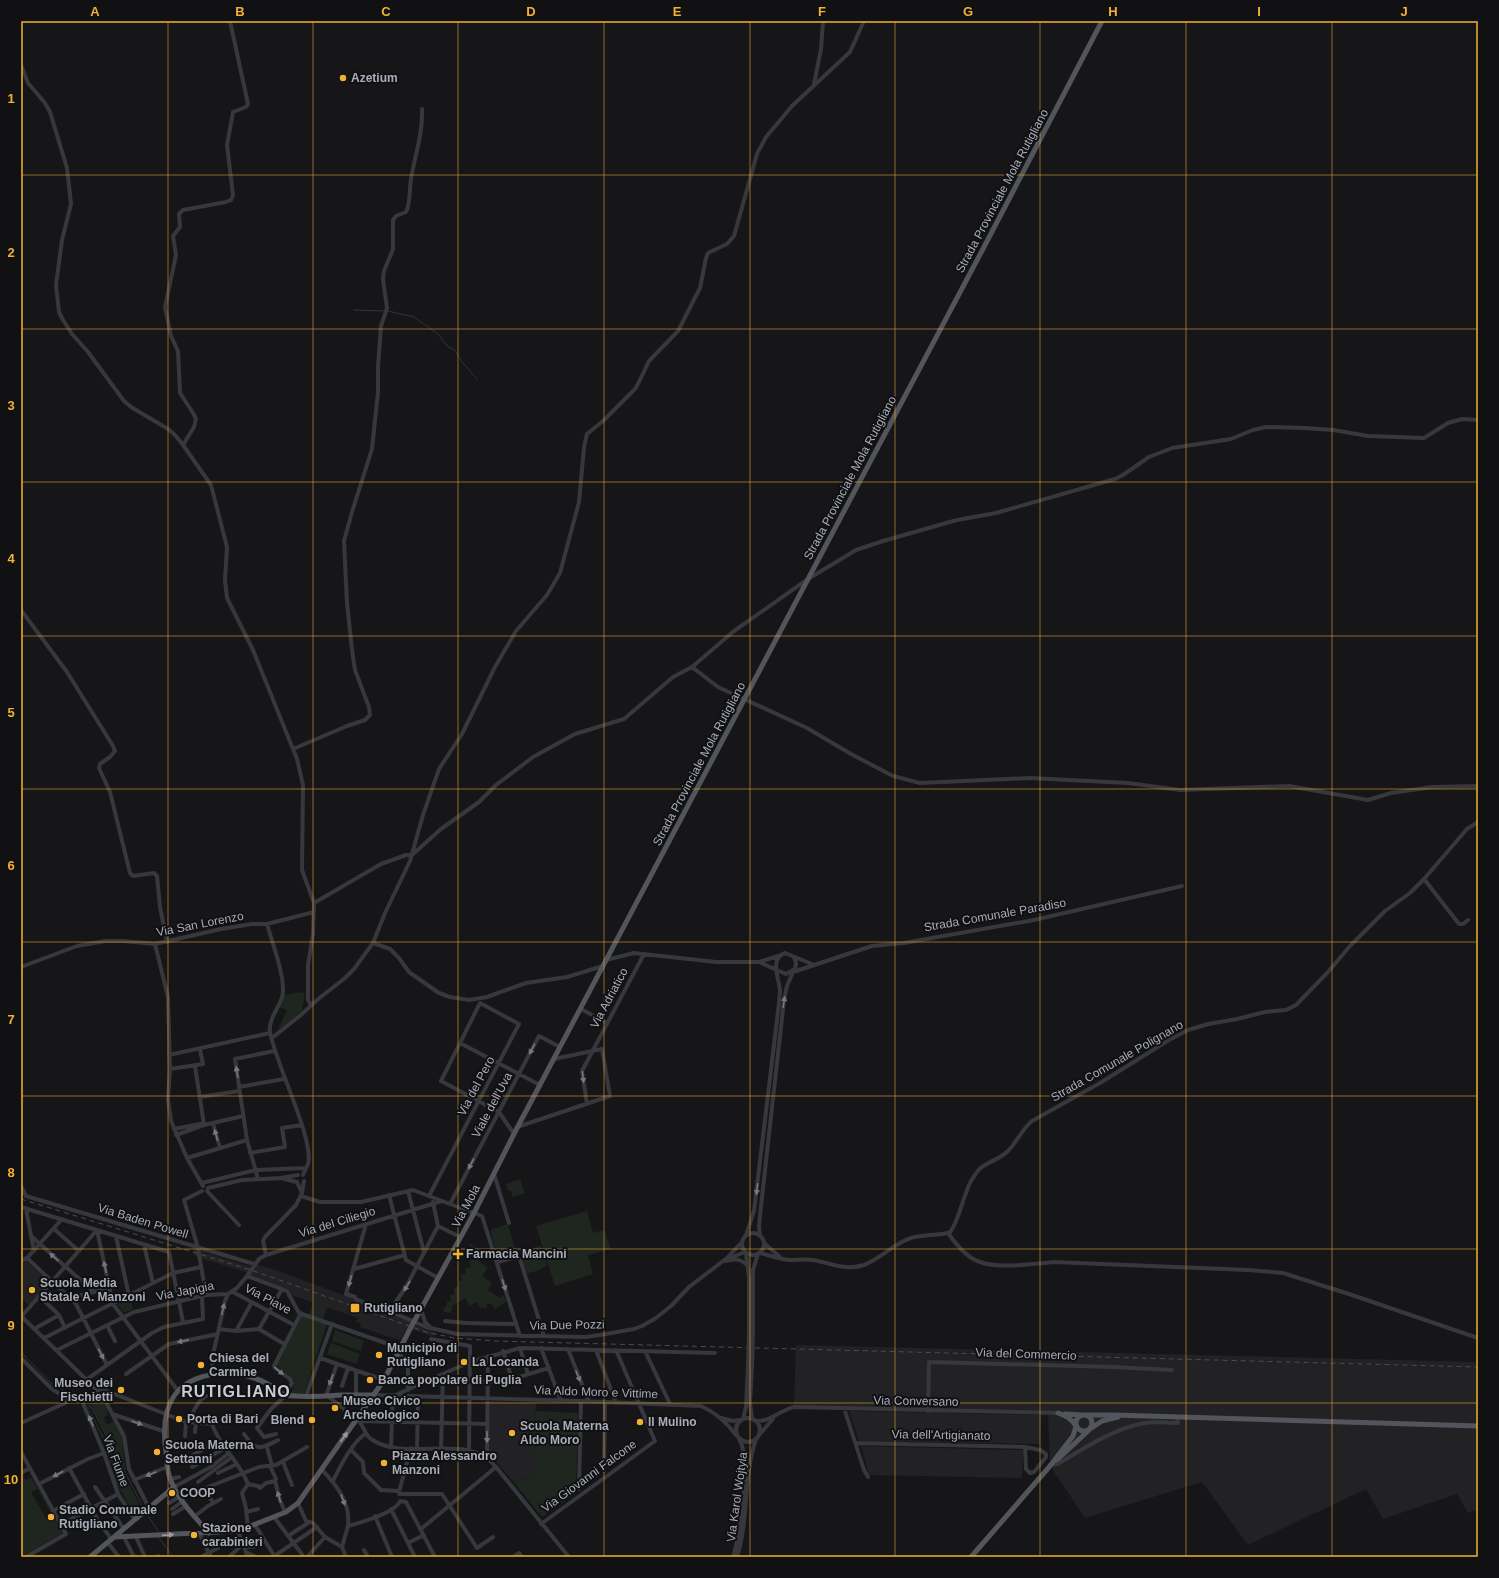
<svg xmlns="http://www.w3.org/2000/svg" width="1499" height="1578" font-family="Arial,sans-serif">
	<rect width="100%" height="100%" fill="#161618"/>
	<path fill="#222225" d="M193,1249L255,1268L257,1265L273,1269L408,1319L410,1321V1324L432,1331L437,1335L432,1336L407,1328L400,1340L383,1335L360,1327L361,1323L356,1322L358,1318L291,1295L290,1290L256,1278L245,1272L194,1256Z
		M26,1261L49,1282L29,1305L21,1298V1264Z
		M796,1345L1478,1362V1509L1468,1513L1457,1494L1383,1519L1366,1489L1248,1545L1202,1482L1085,1518L1050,1466L1048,1413L794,1407Z
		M489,1401L536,1403L534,1479L512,1480L489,1454Z
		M849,1411L1041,1415L1040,1444L859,1441Z
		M861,1446L1023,1450L1022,1478L869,1475Z"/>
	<path fill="#1e261f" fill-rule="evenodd" d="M302,992L305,994L302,1011L278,1030L287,1010L279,1007L284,995Z
		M520,1179L525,1193L513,1197L511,1191H508L506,1184Z
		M587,1211L593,1233L604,1230L611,1249L588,1255L593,1274L555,1286L536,1226Z
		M508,1224L516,1252L498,1258L490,1230Z
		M470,1243L483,1254L479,1261L488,1268L482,1276L492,1283L488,1290L500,1298L504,1295L506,1302L495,1309L490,1303L486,1306L487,1308L484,1309L483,1307L480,1308L476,1302L470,1306L465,1298L451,1307L453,1309L450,1313L444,1312V1307H447V1302L451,1300L450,1295L455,1294L453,1288L459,1286L458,1281L462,1280L460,1275L466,1273L465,1268L471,1267L469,1261L473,1259Z
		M541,1246L547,1265L537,1271L527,1273L520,1252Z
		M130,1297L133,1309L124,1313L117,1304Z
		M313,1302L327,1307L323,1319L309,1315Z
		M302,1315L327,1324L304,1394H291L295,1381L276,1365Z
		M335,1330L364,1341L361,1351L332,1341Z
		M331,1343L360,1354L356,1364L327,1354Z
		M92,1399C102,1399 104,1404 108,1412L106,1413L108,1415L104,1418L107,1425L114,1421L122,1435L124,1459L126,1470L124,1469L92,1406L89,1404L88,1406L143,1511L136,1517L116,1483L102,1438L87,1406Z
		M536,1411L578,1413L576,1493L542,1517L512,1480L534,1479Z
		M23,1476L26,1480L31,1477L63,1533L21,1557V1477ZM37,1489L52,1515L46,1518L31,1492Z"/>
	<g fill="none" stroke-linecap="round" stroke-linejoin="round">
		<path stroke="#2c353c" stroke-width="1" d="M354,310L385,311
			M388,311L414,317L438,334L447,346L455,350L462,362L477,379
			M21,1352L51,1383L73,1395
			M88,1405L92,1408L144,1509
			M147,1514L158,1531
			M159,1538L173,1557"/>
		<path stroke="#37383d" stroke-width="4" d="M21,65L28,83L45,103L50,112L67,168L71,204L62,240L56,285L59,312L63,320L72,334L88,352L124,401L131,407L168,429L175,435L183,445L211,485L227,547L225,580L227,598L253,650L297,759L303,785L302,870L314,903L313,934L308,965V1000L311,1005
			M814,84L821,49L823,21
			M183,445L194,427L196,419L193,413L180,393L178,351L171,336L165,307L176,255L173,236L180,227L179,214L183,210L226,202L231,200L233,195L227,145L233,112L246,107L248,104L230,21
			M21,610L67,672L113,746L115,751L110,757L100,764L99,768L110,792L130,873L133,876L154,873L157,876L160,907L167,942
			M692,667L718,687L807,728L851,754L893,776L920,783L1030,778L1128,783L1180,790L1289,786L1368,800L1391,793L1432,787L1478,786
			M293,749L347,726L365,720L370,715L369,707L355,670L352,650L347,603L344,541L352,512L372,449L378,392V367L381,326L387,308L383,279L384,271L393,249V220L396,216L406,212C411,203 409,189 411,179C415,155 423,133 422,109
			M1424,879L1459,924H1463L1468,920
			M314,903L381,864L406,855H412L441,829L479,802L496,785L533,757L575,734L624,719L673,677L692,667L734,631L808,579L856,550L883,541L957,520L996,513L1115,479L1123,475L1149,457L1172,448L1231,439L1253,430L1266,427L1304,428L1333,430L1368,436L1424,438L1448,423L1462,419L1478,420
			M267,924C272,942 284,973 283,992C282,1006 268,1017 270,1032C275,1062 315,1141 308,1164C307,1167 304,1171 303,1175
			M373,943L390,949L399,958L409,972L439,993L450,997L469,1000L487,997L526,983L567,977L603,966
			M155,944L168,997L170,1069L168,1099L171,1121L187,1158L203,1186
			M606,960L634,953L716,962H759L778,956
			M759,962L786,974L795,969L796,963L794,957
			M21,967L77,946L105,941H123L155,944L221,929L252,924H267L314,912
			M581,1009L607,1023
			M272,1038L302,1014L317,1000L345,978L354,969L373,943L385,913L410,861L423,815L439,769L462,734L495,667L516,631L547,595L560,573L579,502L584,447L587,434L603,421L635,389L639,382L649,361L678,331L700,288L706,258L708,253L727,244L734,236L757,154L766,137L792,106L850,52L864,21
			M460,1043L540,1085
			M169,1055L270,1033
			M170,1069L203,1064L200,1050
			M239,1087L284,1079
			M200,1097L239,1091
			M587,1104L582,1071L644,954
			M213,1123L220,1148
			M517,1127L610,1096L602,1049L554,1059
			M174,1129L200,1124L204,1125L195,1066
			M176,1135L204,1125L243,1116
			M250,1153L285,1147L282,1128L302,1125
			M187,1158L247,1140
			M494,1174L509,1223
			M298,1175L281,1178L297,1182L302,1193L304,1181
			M258,1179L247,1140L235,1059L274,1051
			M202,1183L256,1170L306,1168
			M21,1186L26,1196L254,1264
			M208,1188L242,1180L281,1178
			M202,1191L184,1200L198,1248L206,1295
			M207,1191L239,1225
			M408,1191L424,1252
			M389,1195L406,1260L438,1278
			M301,1196L320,1202H361L413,1190L482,1216L520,1336
			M429,1196L519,1024L480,1003L441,1081L499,1112L514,1134
			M433,1202L438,1226L460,1237
			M450,1204L539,1036L560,1047
			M21,1207L169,1252L183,1322
			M26,1209L34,1251
			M366,1224L346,1294L355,1297L357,1300L392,1312L426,1327L457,1334L585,1337L600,1335L634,1329L642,1326L656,1318L671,1306L689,1287L727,1258L742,1242
			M54,1229L79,1251
			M97,1230L113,1304L178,1391
			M948,1233C955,1243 967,1258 980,1262C999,1269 1032,1264 1053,1262L1248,1270L1283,1273L1352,1295L1478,1338
			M742 1244a11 11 0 1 1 22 0a11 11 0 1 1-22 0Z
			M746,1235L754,1211L779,1003C779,999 780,994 780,990C779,979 769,958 785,953L812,964
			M31,1236L94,1292
			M116,1236L129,1296
			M760,1236L759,1227L761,1206L784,1000L787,986L793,972L872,946L904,943L1034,920L1182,886
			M764,1243L780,1257
			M144,1245L153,1283
			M746,1253L749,1279V1332
			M760,1253C769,1255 779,1259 789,1260C797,1260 805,1259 813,1260C831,1263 845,1271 864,1265C881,1259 894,1243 911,1238C919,1235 947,1235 950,1232C958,1224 964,1193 971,1181C974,1177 977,1170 982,1167C990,1161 1000,1159 1008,1151C1017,1142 1022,1129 1032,1121L1100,1083L1169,1040L1188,1030L1208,1024L1237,1019L1265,1012L1286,1010L1296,1005L1328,972L1350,946L1385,911L1410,893L1424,879L1467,829L1478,822
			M266,1255L263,1241L265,1237L296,1205L302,1193
			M27,1258L76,1304L107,1365
			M730,1258L745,1252
			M21,1261L27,1258L62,1219
			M726,1261C735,1258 740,1259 747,1265
			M497,1262L516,1257L520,1259L544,1336
			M354,1269L405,1255
			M247,1276L287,1291L299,1313L400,1348
			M233,1292L294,1325
			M39,1296L59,1315L65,1328
			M70,1298L110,1288
			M421,1309L425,1322L430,1327
			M392,1312L395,1303L406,1287L438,1226
			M21,1316L98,1391
			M21,1317L97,1230
			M445,1321L466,1323L516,1324
			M107,1325L115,1341
			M34,1329L59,1315
			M219,1329L236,1331L259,1329L284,1344
			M259,1329L282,1289
			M236,1331L252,1302
			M753,1332V1270L758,1254
			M44,1338L173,1273L201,1267
			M431,1339L470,1346L469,1450
			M520,1348L528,1374
			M541,1348L561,1401
			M568,1349L589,1402
			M57,1350L134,1312L206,1295L228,1294
			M596,1350L616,1403
			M503,1351L512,1379
			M645,1351L670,1404
			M398,1354L408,1361V1390
			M21,1358L52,1389L65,1397L69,1401
			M320,1358L384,1380
			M752,1367L750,1402L752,1419
			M126,1374L169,1344L218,1334
			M213,1375L212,1359L225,1301L228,1294L237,1288L247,1276L259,1259L266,1255L442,1201
			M86,1380L152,1333L164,1327L203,1319L202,1296
			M442,1381L502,1382L549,1368
			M94,1386L186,1422L212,1424C219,1446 240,1462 248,1484L242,1493L246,1508
			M342,1386L348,1368
			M102,1395L124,1436L129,1469L147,1504
			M356,1395V1371
			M374,1395L581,1401L701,1406C715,1412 727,1423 736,1435
			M306,1396L332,1324
			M326,1396L337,1364
			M329,1397L359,1421L487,1424
			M82,1399L84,1406L104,1453L118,1494L135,1520
			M844,1408L864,1470L868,1477
			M928,1411L929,1362L1114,1367L1172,1370
			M112,1414L163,1431
			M736 1430a12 12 0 1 1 24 0a12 12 0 1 1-24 0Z
			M721,1418L733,1421L740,1420
			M743,1419L746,1407L748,1367
			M359,1421C364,1427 365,1435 371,1439C407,1464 466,1430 496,1467L569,1557
			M755,1421C771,1422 780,1410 794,1407L1058,1413
			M188,1422C193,1413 197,1401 206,1396
			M21,1423L74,1399L84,1398L97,1392
			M195,1432L196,1423
			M244,1434C256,1452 261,1449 278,1440
			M276,1434L264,1437L257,1428L271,1409L283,1398L292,1383L290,1379L275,1368L274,1366L301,1313
			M759,1435L773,1419
			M185,1436L186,1422
			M856,1443L1025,1447L1040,1450L1046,1454V1457L1034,1472L1030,1473L1026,1469L1025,1447
			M267,1447L272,1466
			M391,1447L393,1396L470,1362L520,1348L715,1353
			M417,1448L418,1397
			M441,1449L443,1374
			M351,1450L363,1462L364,1473L381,1490L399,1491
			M21,1452L66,1534L26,1557
			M193,1455L220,1440
			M485,1456L487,1452L488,1356
			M166,1458L175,1457
			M283,1462L292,1485
			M1050,1465L1058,1464C1084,1448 1113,1429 1144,1423C1155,1421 1166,1423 1178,1423L1177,1417
			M270,1466L276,1479L275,1481L280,1500L285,1512
			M192,1467L225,1448
			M69,1468L96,1517
			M321,1469C336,1484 351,1503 348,1526C346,1533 344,1540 342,1547
			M604,1471L605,1403
			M21,1473L30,1468
			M218,1473L237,1464
			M171,1479L179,1477
			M134,1480L167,1467
			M333,1481C341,1465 351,1444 366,1433
			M198,1482L232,1457
			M39,1484L88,1459L104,1453
			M248,1484L258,1486L260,1488L266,1483L275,1481
			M95,1487L124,1529
			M174,1487L211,1467L229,1453
			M579,1489L581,1401
			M399,1492L411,1448
			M399,1494H442L477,1548L493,1537
			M400,1501L406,1502L435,1557
			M213,1502L204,1490L208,1487L259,1467L276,1465L307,1447
			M169,1503L179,1497
			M298,1503L306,1521L313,1523L325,1537L342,1547
			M172,1509L183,1501
			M391,1509L415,1557
			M246,1510L248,1527
			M53,1511L84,1494
			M246,1512L258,1509
			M173,1514L186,1506
			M195,1516L208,1506L221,1499
			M375,1516L392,1557
			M274,1517L304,1557
			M97,1519L112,1540
			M541,1524L655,1441L616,1350
			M60,1525L118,1494
			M255,1525L275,1557
			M348,1526C359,1523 397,1512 400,1501
			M421,1529L496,1467
			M238,1531L246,1552L247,1557
			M199,1533L211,1557
			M288,1536L308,1523
			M124,1537L134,1557
			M136,1537L145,1557
			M242,1540L252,1539
			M108,1543L119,1557
			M408,1543L424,1535
			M245,1547L258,1546
			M342,1547L346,1557
			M364,1550L368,1557
			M246,1552L256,1557
			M156,1557L158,1556L159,1557
			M201,1557L218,1548
			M229,1557L243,1544
			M273,1557L317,1527
			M307,1557L325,1537
			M513,1557L519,1553L522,1557
			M733,1557C740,1534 752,1459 739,1439
			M737,1557C749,1519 743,1477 756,1439"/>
		<path stroke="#53555c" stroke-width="5" d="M1065,1414L1083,1415
			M1076 1423a8 8 0 1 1 16 0a8 8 0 1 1-16 0Z
			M1086,1415H1113L1478,1426
			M1090,1429L1102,1421L1118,1417
			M1057,1460L1089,1430
			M209,1533C195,1517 179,1501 171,1481C167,1472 167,1462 166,1452C159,1403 176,1375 227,1373C240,1373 257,1378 268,1384C274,1387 279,1394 286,1395C303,1398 323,1396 341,1395C352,1395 363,1395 374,1395
			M115,1537L238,1531L286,1512L298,1503L384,1380L411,1327L474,1213L516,1130L984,247L1102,21
			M90,1557L174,1487
			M971,1557L1050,1466L1073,1436L1076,1426C1071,1418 1066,1416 1058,1413"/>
		<path stroke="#4a4c52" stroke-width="1" stroke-dasharray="5 4" stroke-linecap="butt" d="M21,1199L251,1270L426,1332L454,1338L495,1341L1478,1367"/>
		<path stroke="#37383d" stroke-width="4" d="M748,1367L749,1332
			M752,1367L753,1332"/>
	</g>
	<defs><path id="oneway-solid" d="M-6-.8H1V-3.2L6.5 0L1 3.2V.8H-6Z"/></defs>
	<g fill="#757881">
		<use href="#oneway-solid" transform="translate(784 1002) rotate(-82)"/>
		<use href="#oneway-solid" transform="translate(532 1049) rotate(118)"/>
		<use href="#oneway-solid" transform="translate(237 1072) rotate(-99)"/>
		<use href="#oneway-solid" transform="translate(583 1077) rotate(84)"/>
		<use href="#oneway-solid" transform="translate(216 1135) rotate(-106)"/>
		<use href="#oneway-solid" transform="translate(471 1164) rotate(118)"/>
		<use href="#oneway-solid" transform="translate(757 1189) rotate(97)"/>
		<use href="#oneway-solid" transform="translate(54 1257) rotate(-138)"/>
		<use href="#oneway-solid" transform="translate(105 1267) rotate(-102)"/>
		<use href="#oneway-solid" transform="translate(350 1281) rotate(106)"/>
		<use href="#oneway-solid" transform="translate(504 1285) rotate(72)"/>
		<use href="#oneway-solid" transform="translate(407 1286) rotate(121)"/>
		<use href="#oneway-solid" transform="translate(223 1309) rotate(-78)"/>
		<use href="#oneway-solid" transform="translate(183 1341) rotate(169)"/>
		<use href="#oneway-solid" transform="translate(101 1354) rotate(63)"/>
		<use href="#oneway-solid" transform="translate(279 1371) rotate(39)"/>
		<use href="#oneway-solid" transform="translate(578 1376) rotate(68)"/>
		<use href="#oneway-solid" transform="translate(331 1380) rotate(110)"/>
		<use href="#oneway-solid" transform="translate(91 1421) rotate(-114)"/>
		<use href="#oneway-solid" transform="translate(137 1423) rotate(19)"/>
		<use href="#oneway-solid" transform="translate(487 1437) rotate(90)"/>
		<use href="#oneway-solid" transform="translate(58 1474) rotate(152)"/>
		<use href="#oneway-solid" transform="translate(151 1474) rotate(157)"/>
		<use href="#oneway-solid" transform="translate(279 1497) rotate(-107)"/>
		<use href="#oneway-solid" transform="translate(343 1500) rotate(70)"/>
	</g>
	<g fill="#979ba6">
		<use href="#oneway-solid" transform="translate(344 1437) rotate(-54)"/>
		<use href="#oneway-solid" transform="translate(168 1535) rotate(-4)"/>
	</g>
	<path fill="none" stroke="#f2b134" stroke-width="1" stroke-opacity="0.55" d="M168,21V1557M313,21V1557M458,21V1557M604,21V1557M750,21V1557M895,21V1557M1040,21V1557M1186,21V1557M1332,21V1557M21,175H1478M21,329H1478M21,482H1478M21,636H1478M21,789H1478M21,942H1478M21,1096H1478M21,1249H1478M21,1403H1478"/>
	<g fill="#f2b134" stroke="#111113" stroke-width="1.5">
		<circle cx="343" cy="78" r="4"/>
		<path d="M456 1248h4v4h4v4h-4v4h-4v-4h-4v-4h4z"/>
		<circle cx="32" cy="1290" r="4"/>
		<rect x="350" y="1303" width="10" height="10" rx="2"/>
		<circle cx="379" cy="1355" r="4"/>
		<circle cx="464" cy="1362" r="4"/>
		<circle cx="201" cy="1365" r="4"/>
		<circle cx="370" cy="1380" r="4"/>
		<circle cx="121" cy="1390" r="4"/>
		<circle cx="335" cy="1408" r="4"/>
		<circle cx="179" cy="1419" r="4"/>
		<circle cx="312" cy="1420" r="4"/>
		<circle cx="640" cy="1422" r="4"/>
		<circle cx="512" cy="1433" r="4"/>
		<circle cx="157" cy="1452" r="4"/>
		<circle cx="384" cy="1463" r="4"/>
		<circle cx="172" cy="1493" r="4"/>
		<circle cx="51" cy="1517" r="4"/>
		<circle cx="194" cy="1535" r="4"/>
	</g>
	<g text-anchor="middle" stroke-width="4" stroke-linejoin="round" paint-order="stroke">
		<g font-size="12" font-weight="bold" fill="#a8adb8" stroke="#111113" text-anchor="start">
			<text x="351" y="82">Azetium</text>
			<text x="466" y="1258">Farmacia Mancini</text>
			<text x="40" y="1287">Scuola Media<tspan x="40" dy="14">Statale A. Manzoni</tspan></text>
			<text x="364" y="1312">Rutigliano</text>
			<text x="387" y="1352">Municipio di<tspan x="387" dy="14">Rutigliano</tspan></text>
			<text x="209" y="1362">Chiesa del<tspan x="209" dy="14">Carmine</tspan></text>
			<text x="472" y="1366">La Locanda</text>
			<text x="378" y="1384">Banca popolare di Puglia</text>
			<text x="113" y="1387" text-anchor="end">Museo dei<tspan x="113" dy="14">Fischietti</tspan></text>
			<text x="343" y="1405">Museo Civico<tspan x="343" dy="14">Archeologico</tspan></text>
			<text x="187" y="1423">Porta di Bari</text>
			<text x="304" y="1424" text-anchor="end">Blend</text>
			<text x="648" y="1426">Il Mulino</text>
			<text x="520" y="1430">Scuola Materna<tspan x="520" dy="14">Aldo Moro</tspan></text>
			<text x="165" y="1449">Scuola Materna<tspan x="165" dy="14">Settanni</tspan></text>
			<text x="392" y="1460">Piazza Alessandro<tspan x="392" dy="14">Manzoni</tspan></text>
			<text x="180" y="1497">COOP</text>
			<text x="59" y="1514">Stadio Comunale<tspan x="59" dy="14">Rutigliano</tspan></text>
			<text x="202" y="1532">Stazione<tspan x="202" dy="14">carabinieri</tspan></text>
		</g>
		<g font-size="12" fill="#a8adb8" stroke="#111113">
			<text transform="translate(1002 191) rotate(-62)" y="4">Strada Provinciale Mola Rutigliano</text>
			<text transform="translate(850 478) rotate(-62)" y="4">Strada Provinciale Mola Rutigliano</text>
			<text transform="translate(699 764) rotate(-62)" y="4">Strada Provinciale Mola Rutigliano</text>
			<text transform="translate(995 915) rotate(-10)" y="4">Strada Comunale Paradiso</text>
			<text transform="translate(200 924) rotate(-11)" y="4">Via San Lorenzo</text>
			<text transform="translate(609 998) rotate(-62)" y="4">Via Adriatico</text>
			<text transform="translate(1117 1061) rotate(-30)" y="4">Strada Comunale Polignano</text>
			<text transform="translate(476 1086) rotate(-62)" y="4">Via del Pero</text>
			<text transform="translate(492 1105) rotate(-62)" y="4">Viale dell'Uva</text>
			<text transform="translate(466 1206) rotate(-62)" y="4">Via Mola</text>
			<text transform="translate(143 1221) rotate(17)" y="4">Via Baden Powell</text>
			<text transform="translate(337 1222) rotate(-17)" y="4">Via del Ciliegio</text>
			<text transform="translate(185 1291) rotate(-11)" y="4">Via Japigia</text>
			<text transform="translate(268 1299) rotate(28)" y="4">Via Piave</text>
			<text transform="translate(567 1325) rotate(-1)" y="4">Via Due Pozzi</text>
			<text transform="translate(1026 1354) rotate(2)" y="4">Via del Commercio</text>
			<text transform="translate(596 1392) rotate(2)" y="4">Via Aldo Moro e Vittime</text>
			<text transform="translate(916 1401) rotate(1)" y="4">Via Conversano</text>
			<text transform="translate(941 1435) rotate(1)" y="4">Via dell'Artigianato</text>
			<text transform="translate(116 1461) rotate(70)" y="4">Via Fiume</text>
			<text transform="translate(589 1476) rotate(-36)" y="4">Via Giovanni Falcone</text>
			<text transform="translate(737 1497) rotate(-82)" y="4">Via Karol Wojtyla</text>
		</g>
		<g font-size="16" font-weight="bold" letter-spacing="1" fill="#c9ccd4" stroke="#111113">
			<text x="236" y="1397">RUTIGLIANO</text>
		</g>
	</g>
	<rect width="1499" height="1578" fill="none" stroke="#111113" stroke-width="44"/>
	<rect x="22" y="22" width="1455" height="1534" fill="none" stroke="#f2b134" stroke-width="1.5"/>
	<g font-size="13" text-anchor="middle" font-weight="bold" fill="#f2b134">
		<text x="95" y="16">A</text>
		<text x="240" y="16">B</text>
		<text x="386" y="16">C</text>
		<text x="531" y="16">D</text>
		<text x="677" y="16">E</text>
		<text x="822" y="16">F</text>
		<text x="968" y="16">G</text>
		<text x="1113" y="16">H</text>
		<text x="1259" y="16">I</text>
		<text x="1404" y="16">J</text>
		<text x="11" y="103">1</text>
		<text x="11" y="257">2</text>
		<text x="11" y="410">3</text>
		<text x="11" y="563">4</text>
		<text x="11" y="717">5</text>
		<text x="11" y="870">6</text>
		<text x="11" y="1024">7</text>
		<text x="11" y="1177">8</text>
		<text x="11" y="1330">9</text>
		<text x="11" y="1484">10</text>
	</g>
</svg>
